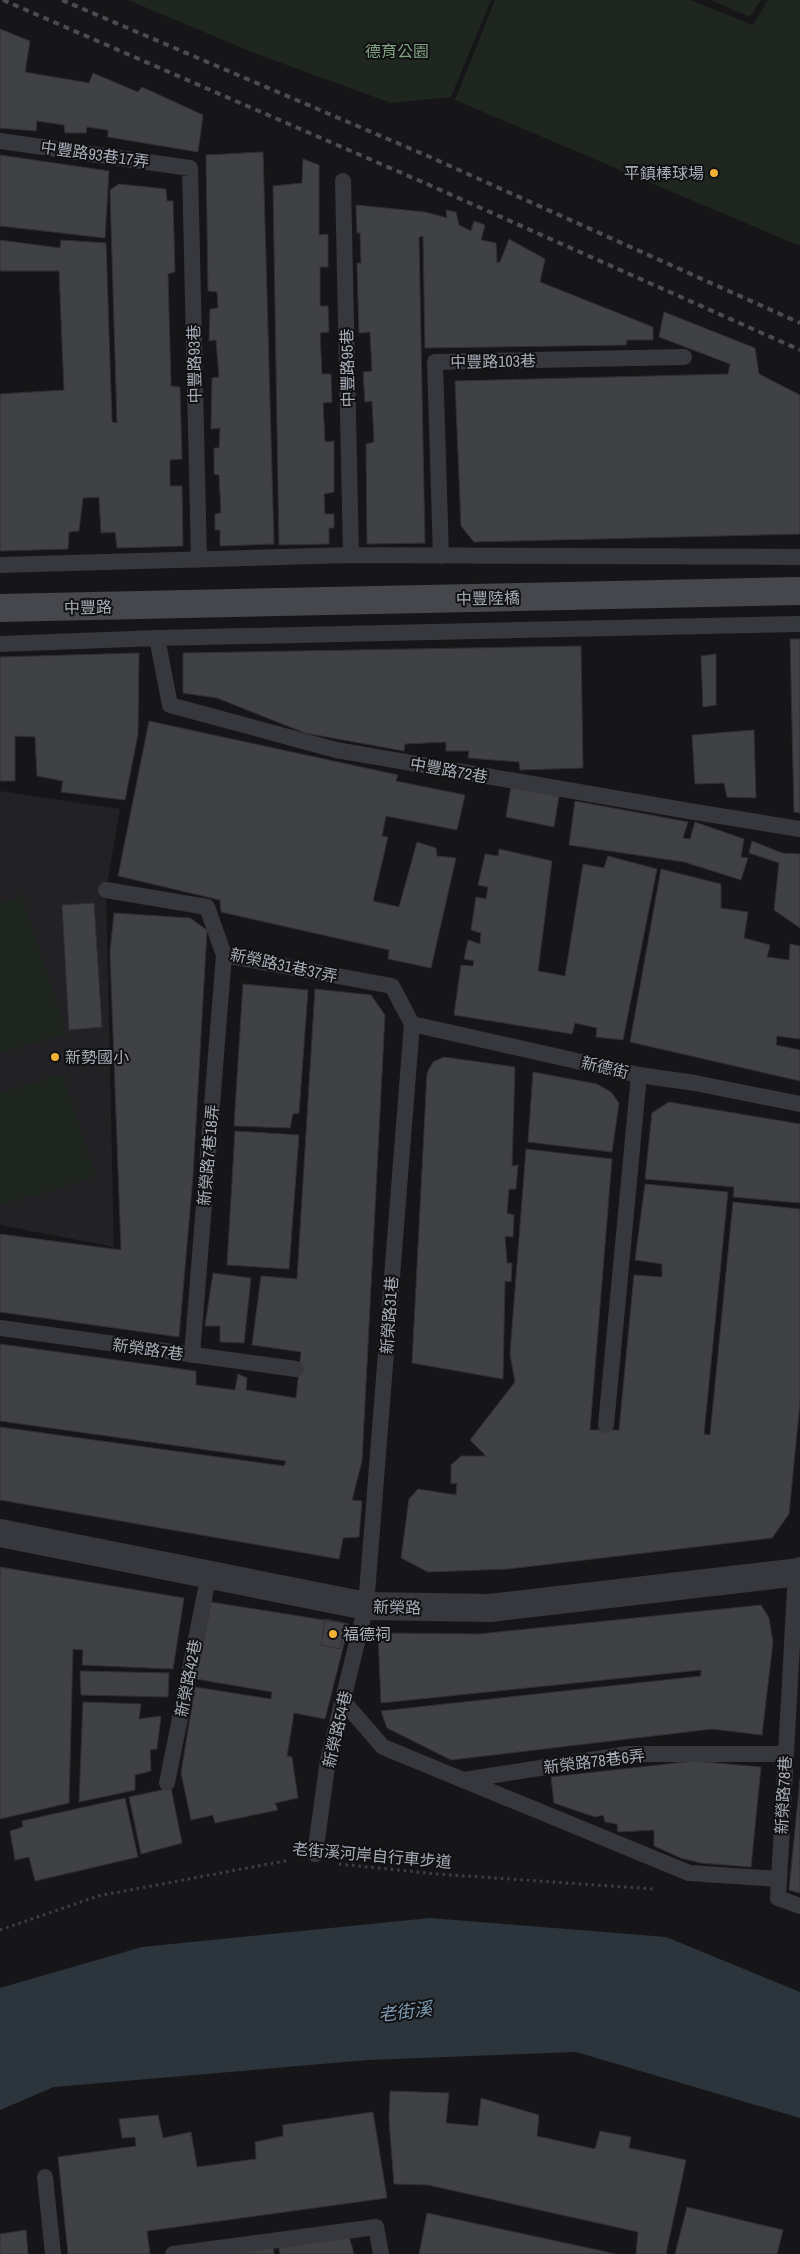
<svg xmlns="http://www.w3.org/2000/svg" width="800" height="2254" font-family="'Archivo Narrow','Noto Sans TC',sans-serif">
	<rect width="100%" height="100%" fill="#161618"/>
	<path fill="#222225" d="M0,791L120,809L106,890L114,1247L0,1225Z"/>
	<path fill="#1e261f" d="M128,0H491L451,97L391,103L254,53Z
		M495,0H690L753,25L768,0H800V246L455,100Z
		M711,0H761L750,17Z
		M22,895L66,1033L0,1054V903Z
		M63,1074L95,1176L0,1206V1094Z"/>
	<path fill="#2c353c" d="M430,1918L666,1937L800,1992V2118L576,2052L368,2060L54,2087L0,2110V1988L142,1947Z"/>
	<path fill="#404145" stroke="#303034" d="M0,29L30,41L25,72L89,83L93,73L138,92L142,87L203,115L198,152L108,137V130L87,127L86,133H65L64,125L37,121L36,131L0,128Z
		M263,152L274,544L220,546V530H215V514L221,513L219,475L214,474V448H219L220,428L211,429L212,378L219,377L216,340L209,341L210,309L218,308L217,292L208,291L206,155Z
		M0,155L109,171L105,238L0,226Z
		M303,159L319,165V235L328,234V267H320V306H328L329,332L320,333L322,374H331L332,402L323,403L325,442L334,441V492L324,494L325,514H334V528H329V544L279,545L273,186L302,183Z
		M119,184L166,189L167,201H173L175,272L168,274L171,386L180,387L182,459L170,460V486H182L183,546L117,548L115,532L101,533L99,497L83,498L79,531L69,532L68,549L0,551V394L64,390L59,271H0V240L60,248L61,240L106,243L112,422L117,423L110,190Z
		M356,205L425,212L447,218L446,210L456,212L459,225L471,231L474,221L485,225L481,240L496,243L497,263L500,262L509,239L545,259L540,282L653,327V340H627L626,345L425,348L423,236L419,237L425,543L367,544L366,444L374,442L372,401L365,402L363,372L372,371L370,332L359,333L357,263H361L360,233H357Z
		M664,312L755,348L759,374L800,395V534L474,542L461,526L455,381L728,374L730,364L659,337Z
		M790,639H800V813L794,812Z
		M581,646L583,768L520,770L519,762L468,758L469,751H446V742L405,744L404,751L305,733L217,698L183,693V653Z
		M139,653L138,734L125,800L61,792L63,781L37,776L35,737L15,736V781H0V657Z
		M716,654V705L703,707L701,656Z
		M149,721L398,775L396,781L465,795L457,830L386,816L382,836L388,837L373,901L399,907L417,842L436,848L437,856L456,858L431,968L388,959L389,950L221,912L220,900L118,876Z
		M754,730L756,798L727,797L724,783L695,784L692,735Z
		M511,786L559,796L554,827L506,817Z
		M575,801L688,822L683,838L690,839L695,822L744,839L741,857L748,858L741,880L684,862L569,845Z
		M752,841L782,853L800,854V928L774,910L779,863L749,853Z
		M499,849L552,861L538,971L565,976L583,864L604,868L608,856L657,869L623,1040L596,1037L597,1028L575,1023L572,1034L454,1015L461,965L473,966L474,961L464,959L468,940L480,944L481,933L471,930L476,897L486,899L488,887L478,885L485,854L498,856Z
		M661,869L721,884V908L748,912L744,938L770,945L767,957L789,960L790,944L800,946V1039L777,1036L776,1045L800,1050V1081L630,1042Z
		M94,903L102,1027L69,1030L62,905Z
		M114,913L190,918L207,930L193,1176L179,1337L0,1312V1234L121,1250L110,952Z
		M243,984L308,990L299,1113L293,1114L290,1128L234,1126Z
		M315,989L371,995L385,1015L362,1461L352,1500L362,1501L359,1537L343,1538L339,1559L0,1500V1427L284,1466L286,1461L0,1421V1344L196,1371V1385L235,1390L238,1374L247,1378L246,1390L296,1398L301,1352L252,1345L261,1276L297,1279Z
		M444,1057L515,1067L512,1166L518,1165L516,1189H509L507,1213L514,1215L513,1237L505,1236L507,1263H512L511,1282L505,1281L503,1379L412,1363L427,1073L433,1062Z
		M533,1072L597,1084L611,1092L619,1103L612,1152L528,1142Z
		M669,1102L800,1124V1203L733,1197L734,1187L645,1179L652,1113Z
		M235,1131L299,1135L289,1269L227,1265Z
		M526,1149L612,1159L590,1430H619L634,1275L662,1277V1264L635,1260L645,1184L728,1192L704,1434L710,1435L733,1202L800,1209V1402L789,1514L772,1538L508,1569L428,1572L401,1558L409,1499L418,1489L456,1495L457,1483L451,1484V1465L461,1456H486L470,1440L515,1382L510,1354Z
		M213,1273L251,1278L244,1343L220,1342V1326H205Z
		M0,1567L184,1598L173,1669L82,1665L83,1650L73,1649L69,1803L0,1819Z
		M211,1602L349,1624L325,1719L294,1713L287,1756L292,1757L298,1798L275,1803L278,1810L215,1823L213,1815L191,1820L181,1773L195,1687L271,1699L272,1692L196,1679Z
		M761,1605L769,1618L773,1642L762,1735L712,1729L451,1760L387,1728L381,1711L701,1676V1670L381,1703L378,1633L479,1634Z
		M325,1619L345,1623L340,1649L321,1645Z
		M80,1671L169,1673L168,1697L81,1695Z
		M83,1702L141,1704L139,1719L161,1716L157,1749L150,1750L151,1771L135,1775V1790L79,1802Z
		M694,1761L761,1767L751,1867L701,1863L681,1858L654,1846V1830L618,1832L617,1824L605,1822L603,1815L595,1817L554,1803L551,1777Z
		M800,1779V1893L789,1890Z
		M171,1788L182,1843L141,1854L129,1797Z
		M125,1798L138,1857L35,1881L29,1857L15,1860L10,1831L23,1827L22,1821Z
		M390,2091L449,2093L446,2123L478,2126L481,2098L539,2115L537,2136L595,2149L600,2131L631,2137L629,2148L686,2160L666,2254H636L638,2232L428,2185L394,2184L389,2120Z
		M373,2112L387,2198L147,2231L150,2254H68L58,2157L136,2146L135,2137L122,2138L119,2119L158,2115L163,2138L191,2132L197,2167L256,2159L255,2142L283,2136V2125Z
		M687,2207L783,2230L777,2254H675Z
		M427,2213L616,2254H419Z
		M26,2230L28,2254H0V2234Z
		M349,2236L354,2254H280L279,2248Z
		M273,2245L274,2254H219Z"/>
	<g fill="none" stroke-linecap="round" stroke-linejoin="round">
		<path stroke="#3d3f44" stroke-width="3" stroke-dasharray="2.5 4" stroke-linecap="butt" d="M339,1864L437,1874L654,1889
			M0,1930L98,1896L290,1860"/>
		<path stroke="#37383d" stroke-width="16" d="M0,141L190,168L199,560
			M343,181L351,555
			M441,556L435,362L684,357
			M0,565L351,555L800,557
			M157,638L170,705L336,750L689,811L800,829
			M0,644L157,638L800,624
			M106,890L207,907L224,955L392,986L412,1024
			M412,1024L639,1075L695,1083L800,1104
			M0,1328L296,1369
			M192,1355L224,955
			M606,1425L639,1075
			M799,1565L796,1572L778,1898L800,1906
			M343,1701L383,1747L689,1873L779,1879
			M464,1780L628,1754H786
			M167,1783L209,1574
			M315,1854L328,1760L366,1606L412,1024
			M45,2177L53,2254
			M173,2254L376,2227L381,2254"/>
		<path stroke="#37383d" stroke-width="28" d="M0,1533L366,1606L490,1608L800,1572"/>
		<path stroke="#45474d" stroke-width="28" d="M0,608L800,591"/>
		<path stroke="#4a4c52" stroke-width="4" stroke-dasharray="6 5" stroke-linecap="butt" d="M3,0L427,184L800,350
			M62,0L430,157L800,323"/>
	</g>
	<g fill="#f2b134" stroke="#111113" stroke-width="2">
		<circle cx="714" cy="173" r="5"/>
		<circle cx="55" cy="1057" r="5"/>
		<circle cx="333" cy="1634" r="5"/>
	</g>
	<g text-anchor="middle" stroke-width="4" stroke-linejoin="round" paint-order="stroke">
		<g font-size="16" fill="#7fa381" stroke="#111113">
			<text x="397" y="57">德育公園</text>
		</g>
		<g font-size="16" fill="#a8adb8" stroke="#111113">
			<text transform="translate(95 154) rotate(8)" y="6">中豐路93巷17弄</text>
			<text transform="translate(493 361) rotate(-1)" y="6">中豐路103巷</text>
			<text transform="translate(194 364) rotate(-91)" y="6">中豐路93巷</text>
			<text transform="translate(347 368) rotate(-91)" y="6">中豐路95巷</text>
			<text transform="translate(488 598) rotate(-1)" y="6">中豐陸橋</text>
			<text transform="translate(88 607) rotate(-1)" y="6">中豐路</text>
			<text transform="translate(449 770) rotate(10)" y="6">中豐路72巷</text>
			<text transform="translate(284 965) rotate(12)" y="6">新榮路31巷37弄</text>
			<text transform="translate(605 1067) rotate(13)" y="6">新德街</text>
			<text transform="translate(208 1155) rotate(-85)" y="6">新榮路7巷18弄</text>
			<text transform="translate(389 1315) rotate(-86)" y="6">新榮路31巷</text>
			<text transform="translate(148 1349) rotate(8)" y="6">新榮路7巷</text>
			<text transform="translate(397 1607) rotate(1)" y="6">新榮路</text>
			<text transform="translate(188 1678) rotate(-79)" y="6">新榮路42巷</text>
			<text transform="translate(337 1729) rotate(-77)" y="6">新榮路54巷</text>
			<text transform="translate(594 1761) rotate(-7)" y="6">新榮路78巷6弄</text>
			<text transform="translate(783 1795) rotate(-87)" y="6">新榮路78巷</text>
			<text transform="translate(372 1855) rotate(5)" y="6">老街溪河岸自行車步道</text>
		</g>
		<g font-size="16" fill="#a8adb8" stroke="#111113" text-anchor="start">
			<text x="704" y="179" text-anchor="end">平鎮棒球場</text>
			<text x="65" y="1063">新勢國小</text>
			<text x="343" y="1640">福德祠</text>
		</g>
		<g font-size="18" font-style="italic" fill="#7f9bb3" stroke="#111113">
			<text transform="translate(405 2012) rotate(-7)" y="6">老街溪</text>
		</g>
	</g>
</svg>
